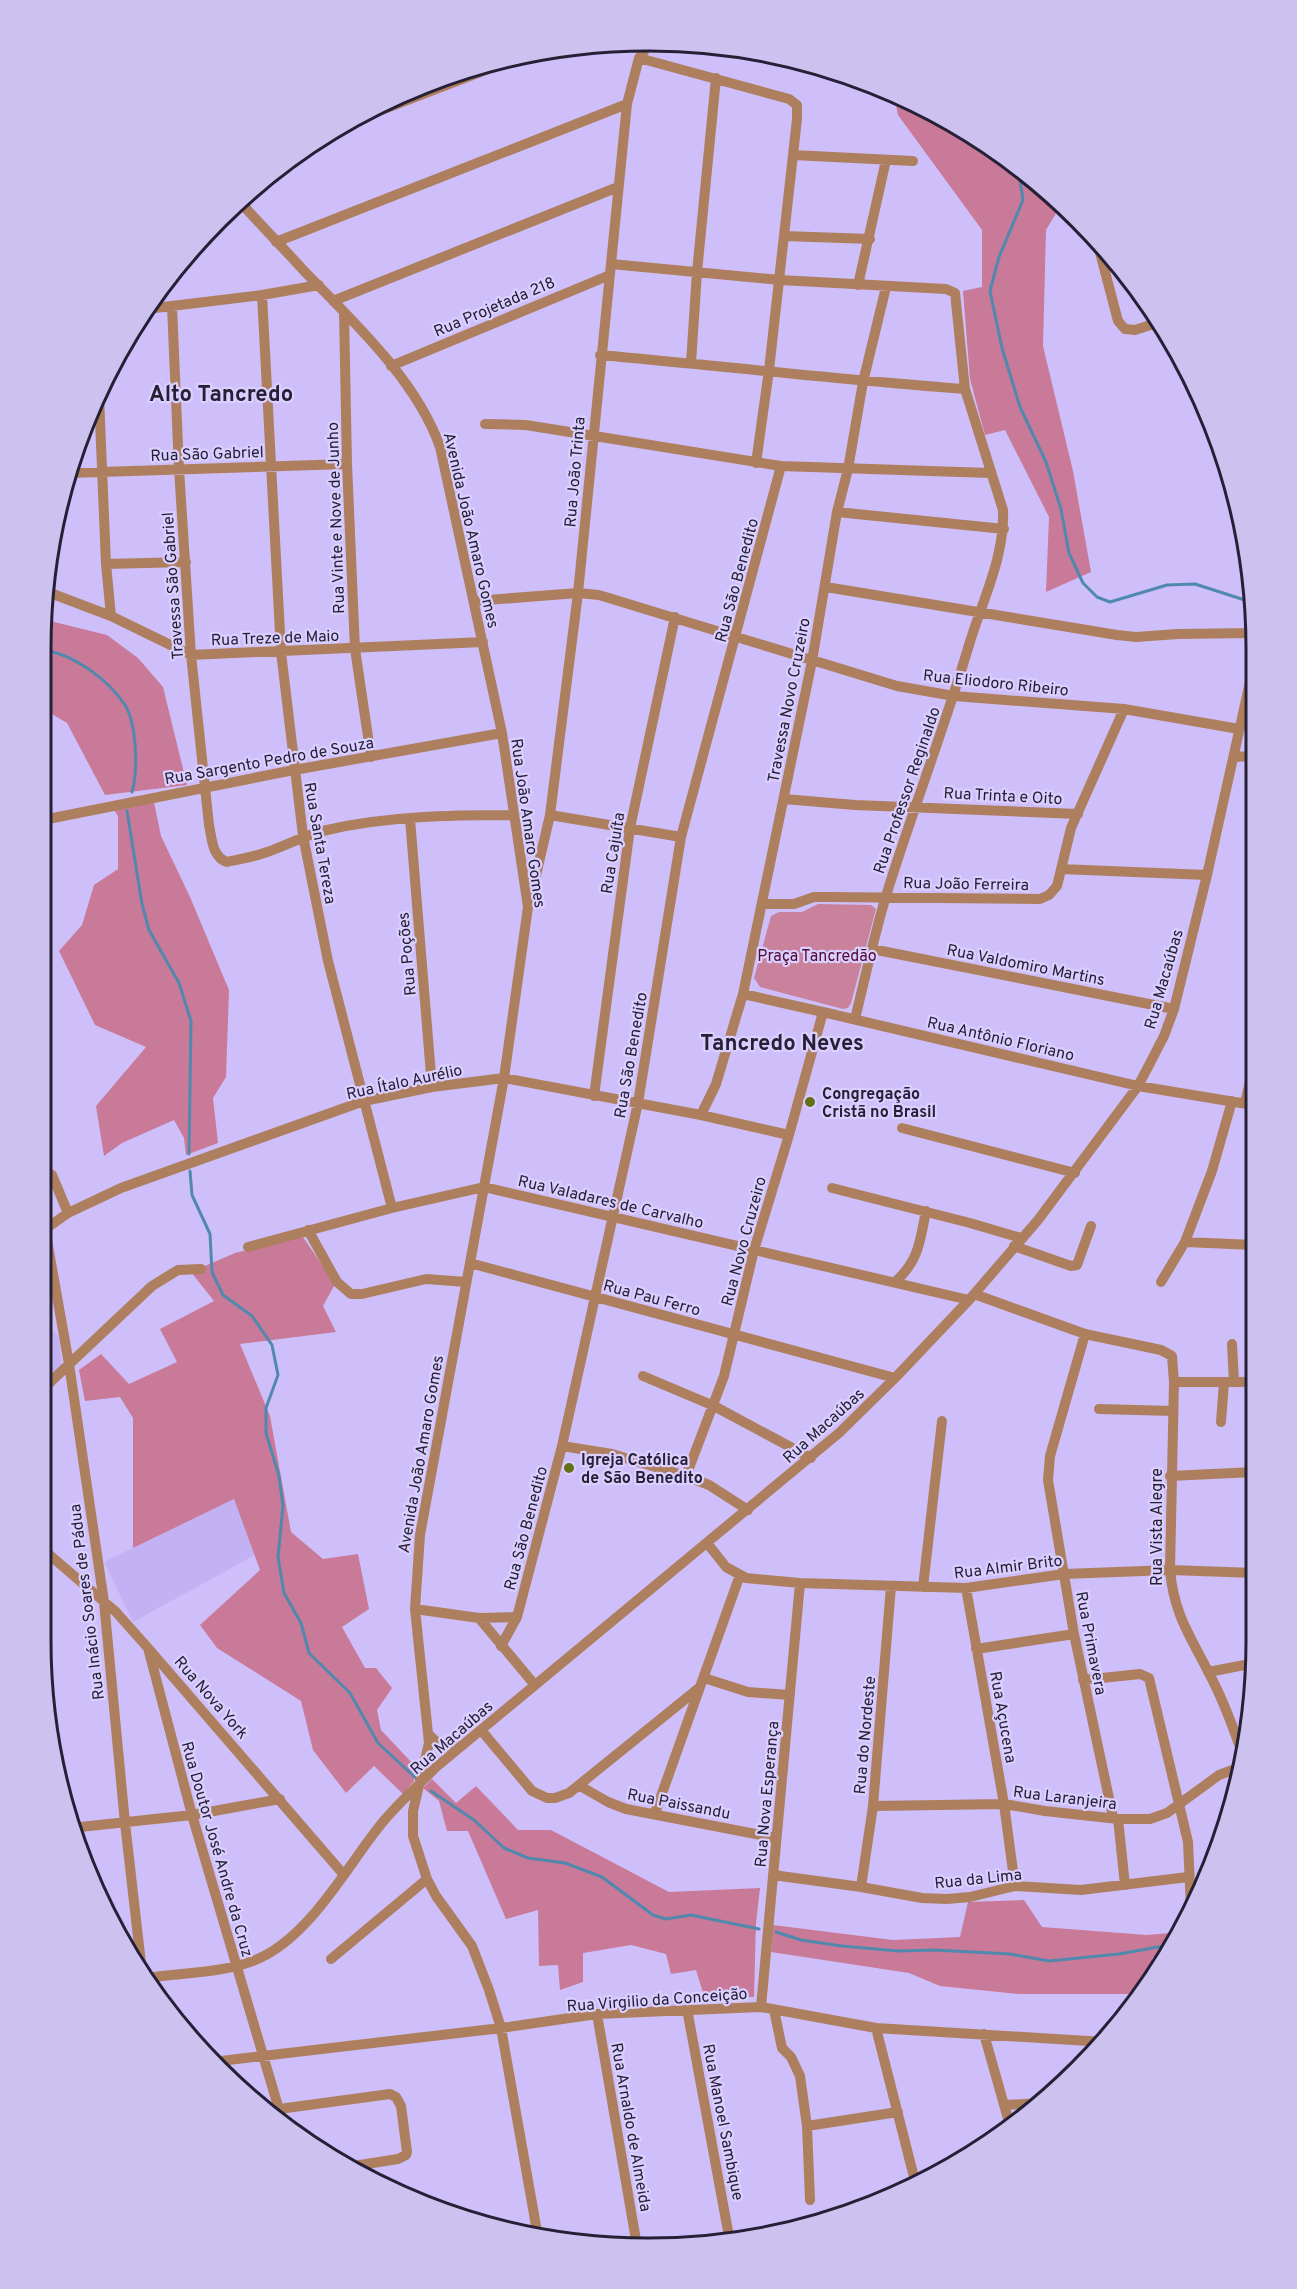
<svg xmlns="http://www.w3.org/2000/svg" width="1297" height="2289" font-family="Overpass,sans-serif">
	<rect width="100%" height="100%" fill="#cebffb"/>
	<path fill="#c3b2f3" d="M44,1320L59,1337L62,1366L45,1382Z
		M234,1499L255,1555L133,1622L104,1562Z"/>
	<path fill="#c9819c" d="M818,904L871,905L876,909L851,1003L848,1008L843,1009L760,987L754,978L771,916L779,912H802Z"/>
	<path fill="#c97a98" d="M894,95L953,122L1061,205L1046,230L1043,346L1073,471L1091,572L1046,592L1049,517L1005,430L985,435L970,379L963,291L982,287V230L898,115Z
		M42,619L107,635L138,658L163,687L187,785L105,795L67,723L42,708Z
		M154,802L161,836L190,897L229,990L226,1077L213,1098L218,1143L186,1155L184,1138L174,1120L122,1143L104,1156L96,1106L146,1047L95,1025L59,951L82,925L94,885L118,869V816L114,810Z
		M303,1237L335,1284L323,1306L336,1332L240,1344L270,1416L291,1532L323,1559L358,1554L369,1609L342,1627L365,1668H376L392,1688L377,1710L381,1730L415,1766L414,1781L403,1794L374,1766L346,1793L313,1750L301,1701L217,1648L200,1625L260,1570L234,1499L133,1548V1418L120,1397L85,1401L79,1370L101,1354L129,1384L177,1362L160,1329L214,1301L191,1272L235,1253Z
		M432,1779L456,1803L476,1786L518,1830H551L669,1892L760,1888L756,1923L754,1997L704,1996L696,1970L671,1974L666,1954L631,1945L583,1953V1982L560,1990L558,1965L539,1966L538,1910L506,1919L468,1831H447L439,1801L423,1788Z
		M1024,1900L1042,1927L1147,1935L1181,1932L1167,1955L1152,1958L1151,1978L1140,1994H1019L940,1986L909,1973L771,1952L773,1925L893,1940L960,1937L968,1902Z"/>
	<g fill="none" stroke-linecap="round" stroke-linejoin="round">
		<path stroke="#5188ae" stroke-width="3" d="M1019,173L1023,200L999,257L990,291L1002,348L1020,407L1046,462L1061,509L1069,553L1083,583L1097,597L1110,602L1167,585L1195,584L1251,602
			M42,649C74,655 107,678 125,705C137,724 138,771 132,792
			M127,811L142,904L149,930L179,983L191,1021L189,1154
			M190,1171L192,1195L210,1234L212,1272L223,1295L252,1316L272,1345L278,1375L266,1408V1433L279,1476L283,1506L278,1557L284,1593L301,1623L309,1653L350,1693L378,1743L417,1779
			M431,1791L474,1820L504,1848L528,1858L565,1863L602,1877L653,1915L666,1919L691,1915L759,1929
			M776,1932L801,1940L842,1946L898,1951L935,1950L1010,1954L1049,1961L1119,1954L1175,1944"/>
		<path stroke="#ae7f5f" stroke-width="10" d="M639,58L789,99L797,105V119L769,370L756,463
			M350,122L522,56
			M793,155L913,161
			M240,202C262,226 284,249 306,273C354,322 417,381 440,447L502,733L528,907L504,1078L420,1535L415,1609L429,1743L413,1811V1836L427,1879L436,1896L472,1946L489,1990L501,2028L538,2237
			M784,236L870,239
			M1097,241L1118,321L1125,329L1135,330L1160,322
			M276,242L627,104
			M611,264L780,280L946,289L955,293L965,389L1003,510C1005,557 982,601 969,645C944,729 912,812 886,896C874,936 865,978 855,1019
			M858,285L886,160
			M262,295L281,652L303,836L328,961L392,1208
			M333,301L618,187
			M172,306L179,469L191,655L209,825C212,839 212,857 227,862C240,859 254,857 267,852C287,845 305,835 327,830C387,816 452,815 514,815
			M147,309L262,295L319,285
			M344,313L347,464L355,649L371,757
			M600,355C722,366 843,380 965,389
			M691,363L697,272L716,78
			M391,366L610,275
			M99,396L106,564L111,616
			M485,424L526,425L781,466L990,473
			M69,473L347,464
			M837,512L1004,529
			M106,564L186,562
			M826,587L1117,635L1136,637L1178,634L1252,633
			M45,591L111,616L191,655L483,642
			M474,601L578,593L599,595L897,686L954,696L1124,709L1239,729
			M1234,757L1252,756
			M784,799L855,805L1078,814
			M550,815L681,837
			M410,819L432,1087
			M43,820L294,770L502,733
			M1061,869L1207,875
			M530,901L550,815L578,593L627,104L639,58L650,43
			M762,904H794L814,897H828L1040,899L1049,895L1057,886L1071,828L1124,709
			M872,949L1174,1009
			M743,994L823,1012L1138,1086L1253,1105
			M594,1096L630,828L675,617
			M1245,1103L1253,1068
			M701,1115L716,1084L743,994L812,661L837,512L848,469L863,382L886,287
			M902,1128L1075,1173
			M44,1170L52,1175L68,1213
			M832,1188L970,1223L1021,1238
			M45,1229L69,1364L104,1602L125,1823L142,1972
			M44,1230L68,1213L121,1188L364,1101L432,1087L504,1078L701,1115L789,1135
			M308,1230L337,1282L351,1294H362L426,1279L466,1282
			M1185,1242L1254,1245
			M1014,1246L1071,1266L1077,1265L1091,1226
			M248,1247L392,1208L484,1187L969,1300
			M470,1263L895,1378
			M895,1282C919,1261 920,1241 926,1211
			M1161,1282L1185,1242L1212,1171L1232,1101
			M974,1294L1085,1334L1161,1350L1172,1356L1174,1382L1170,1570C1174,1617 1193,1640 1213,1681C1224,1703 1233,1727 1241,1750
			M1085,1334L1050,1456L1048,1480L1074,1634L1113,1817
			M1232,1344L1234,1382
			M643,1376L714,1406L811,1458
			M1174,1382H1254
			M45,1387L152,1286L178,1270L201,1269
			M1099,1409L1173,1411
			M1221,1422L1224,1382
			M562,1446L612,1454L686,1476L709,1485L748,1510
			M686,1476L724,1376L754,1250L789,1135L823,1012
			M1170,1476L1254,1472
			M707,1543L726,1567L746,1578L800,1583L966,1588L1064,1574L1170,1570L1255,1573
			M45,1551L116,1612L148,1648L344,1875
			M923,1587L942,1421
			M966,1588L1004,1804L1015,1886
			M415,1609L479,1618L517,1617
			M479,1618L534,1684
			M501,1646L517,1617L562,1446L638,1103L681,837L781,466
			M148,1648L192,1815L283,2123
			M976,1649L1074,1634
			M1208,1672L1255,1663
			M704,1678L748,1692L790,1695
			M1083,1680L1140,1674L1149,1678L1188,1842L1191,1909
			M481,1730L532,1791L547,1798H555L569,1793L699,1688
			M428,1734L441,1746L459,1748
			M580,1786L608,1802L626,1809L776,1838
			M873,1806L1004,1804L1045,1811L1118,1819H1150L1167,1813L1219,1775L1238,1768
			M655,1813L740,1575
			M1118,1819L1125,1885
			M71,1828L192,1815L280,1799
			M773,1875L861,1887L922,1898L947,1899L970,1897L1015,1886L1081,1890L1188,1877
			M861,1887L873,1806L891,1586
			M331,1959L427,1879
			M146,1978C179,1973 219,1973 250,1962C305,1944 344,1871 378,1828C395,1806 416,1788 435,1768L839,1433L895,1378L969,1300L1038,1220L1138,1086L1148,1067L1164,1036L1174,1009L1207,875L1252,673
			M761,2007L800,1583
			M687,2009L730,2242
			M774,2010L782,2048L791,2057L800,2076L807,2126L810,2200
			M597,2014L637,2246
			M876,2028L916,2185
			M984,2034L1010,2126
			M221,2061L222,2074
			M212,2062L501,2028L597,2014L761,2007L876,2028L1105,2042
			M1005,2105L1042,2103
			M279,2109L390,2094L396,2097L401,2106L407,2152L406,2155L398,2159L347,2167
			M807,2126L898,2112"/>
	</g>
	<g fill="#656f16" stroke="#dacfff" stroke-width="2">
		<circle cx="810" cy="1102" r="6"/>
		<circle cx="569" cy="1468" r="6"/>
	</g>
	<g text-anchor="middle" stroke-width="4.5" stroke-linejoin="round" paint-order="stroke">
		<g font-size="16" fill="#262036" stroke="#dacfff">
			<text transform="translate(494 306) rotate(-23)" y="6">Rua Projetada 218</text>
			<text transform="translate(207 453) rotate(-2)" y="6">Rua São Gabriel</text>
			<text transform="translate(574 472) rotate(-85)" y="6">Rua João Trinta</text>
			<text transform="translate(335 518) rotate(-92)" y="6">Rua Vinte e Nove de Junho</text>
			<text transform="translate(472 530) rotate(77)" y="6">Avenida João Amaro Gomes</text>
			<text transform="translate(736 580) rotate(-75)" y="6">Rua São Benedito</text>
			<text transform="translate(172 586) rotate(-94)" y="6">Travessa São Gabriel</text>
			<text transform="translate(275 637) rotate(-2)" y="6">Rua Treze de Maio</text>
			<text transform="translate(996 682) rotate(6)" y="6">Rua Eliodoro Ribeiro</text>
			<text transform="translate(788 700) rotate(-79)" y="6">Travessa Novo Cruzeiro</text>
			<text transform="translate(269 760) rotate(-10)" y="6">Rua Sargento Pedro de Souza</text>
			<text transform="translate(906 790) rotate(-71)" y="6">Rua Professor Reginaldo</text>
			<text transform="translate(1003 795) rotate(3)" y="6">Rua Trinta e Oito</text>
			<text transform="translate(529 823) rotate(82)" y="6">Rua João Amaro Gomes</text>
			<text transform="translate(321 843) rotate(80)" y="6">Rua Santa Tereza</text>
			<text transform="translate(612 853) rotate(-81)" y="6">Rua Cajuíta</text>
			<text transform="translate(966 883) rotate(1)" y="6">Rua João Ferreira</text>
			<text transform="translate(406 954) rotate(-95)" y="6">Rua Poções</text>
			<text transform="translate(1026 964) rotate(11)" y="6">Rua Valdomiro Martins</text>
			<text transform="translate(1163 979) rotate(-74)" y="6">Rua Macaúbas</text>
			<text transform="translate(1001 1038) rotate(13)" y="6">Rua Antônio Floriano</text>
			<text transform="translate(630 1055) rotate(-80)" y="6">Rua São Benedito</text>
			<text transform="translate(404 1081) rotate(-12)" y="6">Rua Ítalo Aurélio</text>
			<text transform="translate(611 1201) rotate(13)" y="6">Rua Valadares de Carvalho</text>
			<text transform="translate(743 1241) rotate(-75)" y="6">Rua Novo Cruzeiro</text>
			<text transform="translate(652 1297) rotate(15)" y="6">Rua Pau Ferro</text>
			<text transform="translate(823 1425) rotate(-42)" y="6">Rua Macaúbas</text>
			<text transform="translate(420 1454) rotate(-80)" y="6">Avenida João Amaro Gomes</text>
			<text transform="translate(1156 1527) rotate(-90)" y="6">Rua Vista Alegre</text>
			<text transform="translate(525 1528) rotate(-75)" y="6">Rua São Benedito</text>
			<text transform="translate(1008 1566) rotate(-7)" y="6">Rua Almir Brito</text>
			<text transform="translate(86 1602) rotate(-97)" y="6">Rua Inácio Soares de Pádua</text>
			<text transform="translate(1092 1643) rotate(79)" y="6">Rua Primavera</text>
			<text transform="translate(212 1697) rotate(49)" y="6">Rua Nova York</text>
			<text transform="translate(1004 1717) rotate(80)" y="6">Rua Açucena</text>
			<text transform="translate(864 1735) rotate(-85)" y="6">Rua do Nordeste</text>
			<text transform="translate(451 1737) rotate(-41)" y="6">Rua Macaúbas</text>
			<text transform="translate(766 1794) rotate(-85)" y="6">Rua Nova Esperança</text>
			<text transform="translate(1065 1797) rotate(7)" y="6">Rua Laranjeira</text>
			<text transform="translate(679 1803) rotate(11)" y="6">Rua Paissandu</text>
			<text transform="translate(218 1849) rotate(74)" y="6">Rua Doutor José Andre da Cruz</text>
			<text transform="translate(978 1878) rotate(-6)" y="6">Rua da Lima</text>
			<text transform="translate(657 1999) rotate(-4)" y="6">Rua Virgilio da Conceição</text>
			<text transform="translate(724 2122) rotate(79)" y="6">Rua Manoel Sambique</text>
			<text transform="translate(632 2127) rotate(80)" y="6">Rua Arnaldo de Almeida</text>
		</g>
		<g font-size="16" fill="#520a2f" stroke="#dacfff">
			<text x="817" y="961">Praça Tancredão</text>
		</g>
		<g font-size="16" font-weight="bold" fill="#262036" stroke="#dacfff" text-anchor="start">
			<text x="822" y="1099">Congregação<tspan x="822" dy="18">Cristã no Brasil</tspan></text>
			<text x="581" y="1465">Igreja Católica<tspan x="581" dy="18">de São Benedito</tspan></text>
		</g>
		<g font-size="22" font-weight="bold" fill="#262036" stroke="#dacfff">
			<text x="221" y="401">Alto Tancredo</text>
			<text x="782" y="1050">Tancredo Neves</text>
		</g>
	</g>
	<path d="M0 0H1297V2289H0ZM648 51H649A597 597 0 0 1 1246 648V1641A597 597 0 0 1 649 2238H648A597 597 0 0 1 51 1641V648A597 597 0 0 1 648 51Z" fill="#ccc1ef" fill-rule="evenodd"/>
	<path fill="none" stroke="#262036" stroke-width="3" d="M648 51H649A597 597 0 0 1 1246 648V1641A597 597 0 0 1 649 2238H648A597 597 0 0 1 51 1641V648A597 597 0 0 1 648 51Z"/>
</svg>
